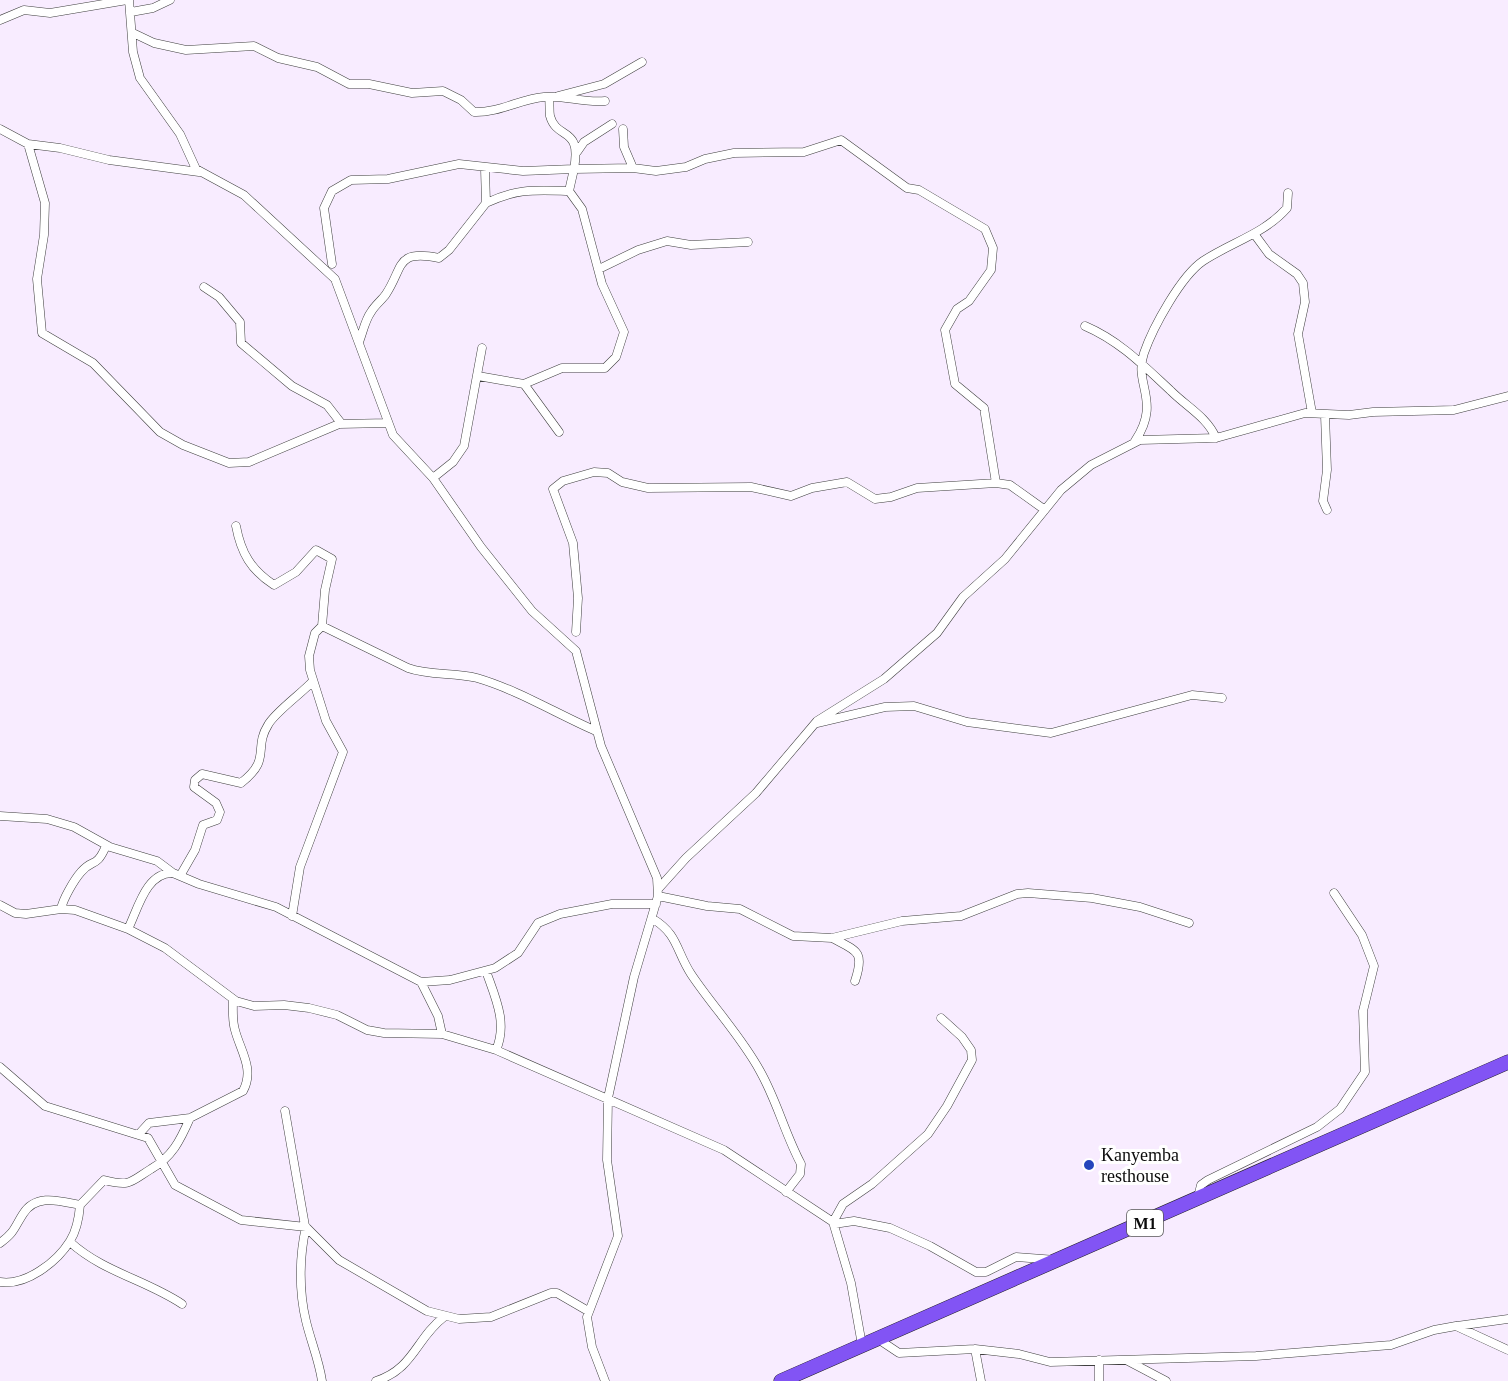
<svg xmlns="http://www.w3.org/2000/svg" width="1508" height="1381" font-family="Georgia,serif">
	<rect width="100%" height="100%" fill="#f8ecff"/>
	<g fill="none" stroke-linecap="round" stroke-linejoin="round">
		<defs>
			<path id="street" d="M129,0L133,52L140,78L180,134L196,169L244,195L335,279L393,435L433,478L481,547L532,611L576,651L601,746L657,878L658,896L634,977L608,1098L607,1160L618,1236L587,1317L592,1347L605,1381
				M131,12L153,8L170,0
				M0,20L24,10L50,13L127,0
				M133,33L154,43L186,50L254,46L278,58L317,67L349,84H369L412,93L443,91L461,100L474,112C499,113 520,99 544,97C565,95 581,103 605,101
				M558,96L604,84L642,62
				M0,129L28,144L60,148L109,160L199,172
				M623,129L624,147L633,168
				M28,144L45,203L44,235L37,279L42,333L93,363L160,432L183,445L229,463L249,462L339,424L388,423
				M577,152L584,142L612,124
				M569,191L574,169L633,168L656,171L686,167L705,159L734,153L804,152L841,140L907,188L919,190L985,229L993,248L991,270L969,301L957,309L945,330L955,384L984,408L996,483
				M486,203C518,188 535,190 569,191L582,209L602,284L624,332L616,357L605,368H562L524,384
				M1255,235L1269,254L1297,274L1303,283L1305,302L1298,334L1312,413
				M332,264L324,208L332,191L351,180L388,179L459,164L523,171L574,169C582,125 557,141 550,116C549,110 550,103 549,97
				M599,269L638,250L667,241L691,245L748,242
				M204,287L219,297L240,322L241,343L292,386L327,405L341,423
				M1085,326C1120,341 1144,366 1171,391C1187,407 1207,417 1216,438
				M359,342C363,332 365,320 371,312C375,305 382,300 386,294C404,267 395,249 439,258L449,250L486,203L485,169
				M478,376L524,384L559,432
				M1325,415L1327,470L1323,501L1327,510
				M1135,441C1162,401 1133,384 1144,353C1153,327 1181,276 1203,261C1232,242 1264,234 1287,208L1288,193
				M433,478L453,462L464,446L482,348
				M236,526C241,553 251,570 274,585L296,572L316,550L332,559L325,590L322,626L315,633L309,656L310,670L326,721L343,752L300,867L292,916
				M322,626L408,668C430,676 454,672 477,678C518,690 557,714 596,731
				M576,632L578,598L573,543L553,489L563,481L594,472L608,473L622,482L648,488L751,487L791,496L812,488L847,482L875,499L891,497L917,488L996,483L1010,485L1045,510
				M817,723L885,707L914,706L967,722L1051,733L1192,695L1222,698
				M0,816L47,819L74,827L110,847L157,861L173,873L199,884L276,907L421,982L450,980L495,968L518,953L538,923L560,914L612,904H656
				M180,876L195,850L203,825L217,820L220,812L216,803L194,787L195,780L202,774L241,783C272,759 253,749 268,725C274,713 302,693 313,681
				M659,888L686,858L756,793L817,721L884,679L937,633L963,597L1005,559L1061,490L1091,465L1140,440L1216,438L1305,413L1349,415L1373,412L1454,410L1508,396
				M658,896L707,906L740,909L793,936L832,938L902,921L961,916L1017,894L1028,893L1092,898L1140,907L1189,923
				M0,905L15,913L26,914L61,909L75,910L128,929L165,948L236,1001L254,1006L284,1005L309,1008L337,1015L367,1030L384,1033L442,1034L496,1050L724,1150L833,1222L851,1283L862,1345
				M61,909C63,899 74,880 81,872C93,858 96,869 106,846
				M653,919C678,934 676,951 691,974C713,1007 741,1036 760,1071C777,1101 785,1134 801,1164L800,1174L786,1192
				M128,929C138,909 146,872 173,873
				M832,938C857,951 865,951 855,981
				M486,971C495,997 508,1023 496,1050
				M421,982L438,1016L442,1034
				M0,1067L45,1106L148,1138L175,1185L241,1220L306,1227L339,1260L427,1311L459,1319L491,1317L551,1293H557L588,1311
				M285,1111L305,1226
				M139,1134L149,1123L190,1118L243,1091C255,1069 240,1050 235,1030C232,1020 233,1010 233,1000
				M1198,1197L1201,1185L1208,1180L1317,1127L1340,1109L1365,1072L1363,1011L1374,966L1362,935L1334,893
				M833,1222L843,1204L872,1184L928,1134L947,1106L966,1071L972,1060L971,1050L962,1037L941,1018
				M834,1224L854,1221L890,1228L930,1246L976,1272H986L1016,1257L1056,1260
				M306,1227C299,1257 299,1292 306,1321C311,1342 319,1360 322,1381
				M70,1242C103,1272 146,1280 182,1304
				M0,1243C15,1232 14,1228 23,1214C36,1193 60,1201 80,1205L104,1180C131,1187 130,1182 151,1169C172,1157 180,1141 190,1118
				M0,1282C26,1286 57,1262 70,1241C77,1230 79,1218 80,1205
				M1457,1326L1508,1319
				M878,1339L899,1353L975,1349L1019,1354L1050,1362L1256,1356L1391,1345L1434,1330L1456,1326L1508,1350
				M975,1349L981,1381
				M1099,1360V1381
				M1128,1361L1166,1381
				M376,1381C414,1369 416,1338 444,1317"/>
			<path id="highway" d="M781,1381L1508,1062"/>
		</defs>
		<use href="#street" stroke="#3f3f3f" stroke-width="9"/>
		<use href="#highway" stroke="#1d1d1d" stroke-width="15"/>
		<use href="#street" stroke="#fff" stroke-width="8"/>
		<use href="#highway" stroke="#8254f4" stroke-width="14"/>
	</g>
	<circle fill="#2545bc" stroke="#fff" stroke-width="2" cx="1089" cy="1165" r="6"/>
	<g text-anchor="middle" stroke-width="6" stroke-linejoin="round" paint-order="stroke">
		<rect fill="#fff" stroke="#555" stroke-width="1.5" x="1127" y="1210" width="36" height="26" rx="4.5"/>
		<g font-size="16" font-weight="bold" fill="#0c0c0c">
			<text x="1145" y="1229">M1</text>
		</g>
		<g font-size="18" fill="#0c0c0c" stroke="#fff" text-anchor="start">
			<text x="1101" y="1161">Kanyemba<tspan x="1101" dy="21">resthouse</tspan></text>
		</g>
	</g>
</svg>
